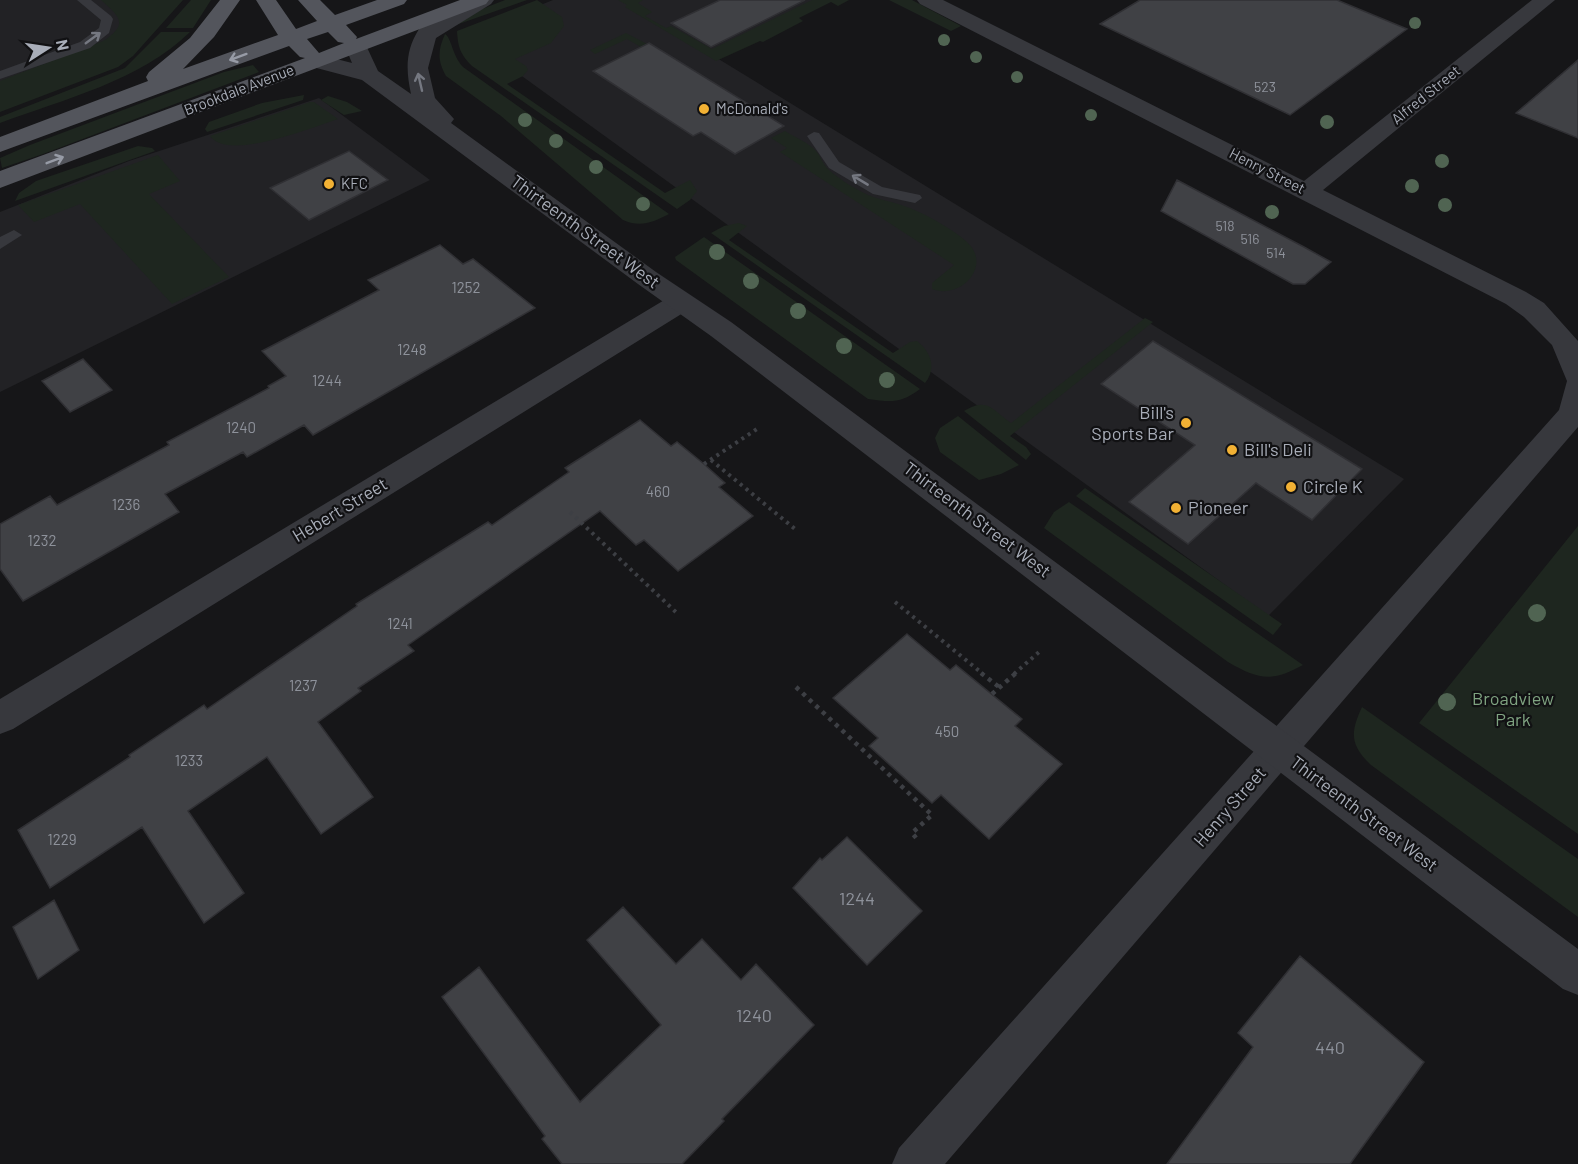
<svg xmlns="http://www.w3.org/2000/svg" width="1578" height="1164" font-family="Barlow,sans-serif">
	<rect width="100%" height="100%" fill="#161618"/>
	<path fill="#222225" d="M0,0H169L0,109Z
		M553,0H821L712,55L1404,479L1268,616L465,35Z
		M319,98L430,180L0,392V212L129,161Z"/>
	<path fill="#1e261f" d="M101,0H183L133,56L118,67L0,112V81L103,41C129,24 120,17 101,0Z
		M191,0H211L193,28H166Z
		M505,0H527L456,25L477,11Z
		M537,0L562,17L564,26L551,43L515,59L526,66L528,70L523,76L507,84L665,193L690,180L697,191L690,200L677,209L472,66C460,54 458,47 457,31Z
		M618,0H643L638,3L652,12L645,16L666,28L671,26L712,49L812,0H849L838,6L831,2L799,18L803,21L763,42L760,41L716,61L625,7L627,5Z
		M889,0H912L961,26L951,31Z
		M161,32H190C140,81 64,99 0,123V117L125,68Z
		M626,33L647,44L641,47L627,39L595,54L590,50Z
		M445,34C452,39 452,55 463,67L669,214C653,222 641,228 623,220L501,116L446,76C437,60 438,50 445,34Z
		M253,65L259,72L43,154L2,168L0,158L30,145L224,72Z
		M304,95L303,100L207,132L205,129L209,122L262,103Z
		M328,96L347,102L362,111L344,115L321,100Z
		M310,102H314L338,119C313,127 228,162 210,136Z
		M785,131C794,137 808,142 816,151C821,157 823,165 829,170C839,179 855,189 868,195C880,200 894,202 907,207C924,213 954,230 967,242C993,266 960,300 932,289V283L954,265L780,152L787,148L771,138Z
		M138,146L152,148L155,151L15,201L19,193L36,181Z
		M158,155L180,181L149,194L229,277L172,304L80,204L34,222L18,205Z
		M739,223L747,226L729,240L893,353L910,342L917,341C931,352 937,368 925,383L711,233L724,226Z
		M704,237L920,389C900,404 891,402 868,399L676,260L675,257Z
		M1145,318L1153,322L1010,436L1026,447L1031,454L1026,460L964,411C988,397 991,409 1011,423Z
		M958,416L1019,465L1001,474L979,480L940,452L935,438L940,428Z
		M1085,488L1282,624L1273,635L1076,496Z
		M1069,502L1303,665C1272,682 1259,680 1228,662L1044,528L1054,512Z
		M1578,526V834L1419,723Z
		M1362,707L1578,859V917L1371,765C1350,745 1350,733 1362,707Z"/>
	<path fill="#404145" stroke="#303034" stroke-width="1.5" d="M720,0H805L711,47L671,23Z
		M1140,0H1337L1407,29L1290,115L1100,24Z
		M649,43L784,126L735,154L701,132L693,136L593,71Z
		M1578,60V138L1516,113Z
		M349,151L388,180L309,220L270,188Z
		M1177,180L1304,247L1331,262L1305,284H1293L1161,211Z
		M440,245L463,264L473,259L535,308L313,435L304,425L247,457L243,452L165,494L179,512L23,601L0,569V524L50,496L57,505L169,445L167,442L269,388L268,386L286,376L262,351L379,290L368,280Z
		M1153,341L1362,469L1312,520L1256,483L1188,544L1129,502L1195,445L1101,384Z
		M83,359L112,390L70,412L42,381Z
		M640,420L671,446L677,442L704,464L725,483L719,487L753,516L678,571L644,540L636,545L600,511L408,645L414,651L358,688L361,691L318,722L373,797L321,834L267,757L188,811L244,893L204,923L142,827L50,888L18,830L130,757L129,755L204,705L207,709L357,606L356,604L488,522L492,525L569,472L565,468Z
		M907,634L950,670L956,665L1022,719L1015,726L1062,764L989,839L941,795L932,803L869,746L878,738L833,698Z
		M847,837L922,911L867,965L793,888L820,858L822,860Z
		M54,900L79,950L38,979L13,927Z
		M623,907L676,964L702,939L741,980L756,964L814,1025L722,1119L724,1121L682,1164H562L542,1139L545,1136L442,997L479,967L580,1102L661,1025L587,940Z
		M1300,956L1424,1062L1350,1164H1167L1253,1047L1238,1033Z"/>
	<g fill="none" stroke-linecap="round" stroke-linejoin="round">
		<path stroke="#3d3f44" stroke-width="4" stroke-dasharray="3 4.5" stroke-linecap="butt" d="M711,460L795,529
			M704,464L757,429
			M570,512L679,615
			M895,602L983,674
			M1014,674L1039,652"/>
		<path stroke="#3d3f44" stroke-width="4.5" stroke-dasharray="4 5" stroke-linecap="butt" d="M981,673L999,687
			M796,687L932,815L912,833L917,839
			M992,694L1016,673"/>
		<path fill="#37383d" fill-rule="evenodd" d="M77,0H91L111,16L113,19L109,33L90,48L0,79V71L80,42L99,28L101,20Z
			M814,132L819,133L839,162L882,187L920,195L922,198L915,203L873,194L829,168L807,136Z
			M14,230L22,235L0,249V237Z"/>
		<path fill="#37383d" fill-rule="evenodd" d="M917,0H943L1304,181L1532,0H1555L1323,190L1526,292L1544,303L1578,341V427L945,1164H892L899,1148L1559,410L1567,381L1552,345L1524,317L1506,304L920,4Z
			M681,293L691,296L695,302L691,308L13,729L0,734V699L671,296Z"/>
		<path fill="#37383d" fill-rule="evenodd" d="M469,0H494L491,4L436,38L428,68L435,98L454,119L451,123L656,272L731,322L1578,949V995L1563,989L711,336L638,284L362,80L309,66L306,61L309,56L317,54L352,63L345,46L348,41L356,39L364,41L378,71L411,94C406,71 405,51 419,29Z"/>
		<path fill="#53555c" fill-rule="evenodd" d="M220,0H240L214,37L183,69L278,35L256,0H276L296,29L317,21L298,0H320L335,15L377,0H407L404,4L346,25L357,37L356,39L460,0H489L486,4L0,188V171L305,58L300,57L289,46L0,152V137L148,81L146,77L149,72L190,38ZM328,32L338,42L344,43L319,53L307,39Z"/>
	</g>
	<g fill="#506452">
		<circle cx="1415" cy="23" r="6"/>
		<circle cx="944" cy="40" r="6"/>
		<circle cx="976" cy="57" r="6"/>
		<circle cx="1017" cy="77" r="6"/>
		<circle cx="1091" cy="115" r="6"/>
		<circle cx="525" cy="120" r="7"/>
		<circle cx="1327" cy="122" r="7"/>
		<circle cx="556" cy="141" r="7"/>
		<circle cx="1442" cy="161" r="7"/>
		<circle cx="596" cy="167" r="7"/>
		<circle cx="1412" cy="186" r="7"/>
		<circle cx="643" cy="204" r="7"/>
		<circle cx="1445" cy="205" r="7"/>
		<circle cx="1272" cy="212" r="7"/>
		<circle cx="717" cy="252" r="8"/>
		<circle cx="751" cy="281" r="8"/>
		<circle cx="798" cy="311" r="8"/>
		<circle cx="844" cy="346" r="8"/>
		<circle cx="887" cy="380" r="8"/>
		<circle cx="1537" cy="613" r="9"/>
		<circle cx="1447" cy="702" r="9"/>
	</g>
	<defs><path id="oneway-shaft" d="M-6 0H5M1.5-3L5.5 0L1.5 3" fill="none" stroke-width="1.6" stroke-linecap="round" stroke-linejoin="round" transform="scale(1.5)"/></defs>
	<g stroke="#757881">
		<use href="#oneway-shaft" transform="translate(93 38) rotate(-36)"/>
		<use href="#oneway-shaft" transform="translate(420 82) rotate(-103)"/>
		<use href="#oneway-shaft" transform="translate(860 180) rotate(-149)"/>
	</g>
	<g stroke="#979ba6">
		<use href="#oneway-shaft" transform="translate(238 57) rotate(160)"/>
		<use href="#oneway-shaft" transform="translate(55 160) rotate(-21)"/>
	</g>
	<g fill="#f2b134" stroke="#111113" stroke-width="2">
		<circle cx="704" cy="109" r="6"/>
		<circle cx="329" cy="184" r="6"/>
		<circle cx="1186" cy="423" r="6"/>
		<circle cx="1232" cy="450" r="6"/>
		<circle cx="1291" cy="487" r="6"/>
		<circle cx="1176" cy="508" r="6"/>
	</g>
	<g text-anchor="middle" stroke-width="4.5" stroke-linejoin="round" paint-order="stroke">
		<g font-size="14" fill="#8e929b">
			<text x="1265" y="92">523</text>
			<text x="1225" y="231">518</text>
			<text x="1250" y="244">516</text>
			<text x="1276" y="258">514</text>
		</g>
		<g font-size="15" fill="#a8adb8" stroke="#111113">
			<text transform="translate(239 90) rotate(-21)" y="5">Brookdale Avenue</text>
			<text transform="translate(1426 95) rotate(-39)" y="5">Alfred Street</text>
			<text transform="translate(1267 171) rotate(27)" y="5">Henry Street</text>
		</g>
		<g font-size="15" fill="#a8adb8" stroke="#111113" text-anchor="start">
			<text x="716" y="114">McDonald's</text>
			<text x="341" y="189">KFC</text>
		</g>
		<g font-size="15" fill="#8e929b">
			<text x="466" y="293">1252</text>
			<text x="412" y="355">1248</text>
			<text x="327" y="386">1244</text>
			<text x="241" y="433">1240</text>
			<text x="658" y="497">460</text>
			<text x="126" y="510">1236</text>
			<text x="42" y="546">1232</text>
			<text x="400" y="629">1241</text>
			<text x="303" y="691">1237</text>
			<text x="947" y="737">450</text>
			<text x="189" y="766">1233</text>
			<text x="62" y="845">1229</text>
		</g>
		<g font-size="18" fill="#a8adb8" stroke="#111113">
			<text transform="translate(585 232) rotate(36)" y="6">Thirteenth Street West</text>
			<text transform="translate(340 510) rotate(-31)" y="6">Hebert Street</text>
			<text transform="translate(977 520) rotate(37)" y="6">Thirteenth Street West</text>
			<text transform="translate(1230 807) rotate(-49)" y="6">Henry Street</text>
			<text transform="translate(1364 814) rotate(37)" y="6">Thirteenth Street West</text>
		</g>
		<g font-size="18" fill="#a8adb8" stroke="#111113" text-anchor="start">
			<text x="1174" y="419" text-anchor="end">Bill's<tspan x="1174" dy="21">Sports Bar</tspan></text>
			<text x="1244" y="456">Bill's Deli</text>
			<text x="1303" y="493">Circle K</text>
			<text x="1188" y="514">Pioneer</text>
		</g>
		<g font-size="18" fill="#7fa381" stroke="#111113">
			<text x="1513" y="705">Broadview<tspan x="1513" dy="21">Park</tspan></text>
		</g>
		<g font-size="18" fill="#8e929b">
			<text x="857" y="905">1244</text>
			<text x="754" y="1022">1240</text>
			<text x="1330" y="1054">440</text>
		</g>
	</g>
	<g transform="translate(48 48) rotate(78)" stroke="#111113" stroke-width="4.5" paint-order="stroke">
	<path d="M0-4.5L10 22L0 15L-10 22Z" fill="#a8adb8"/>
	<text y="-9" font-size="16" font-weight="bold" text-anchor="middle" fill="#a8adb8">N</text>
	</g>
</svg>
